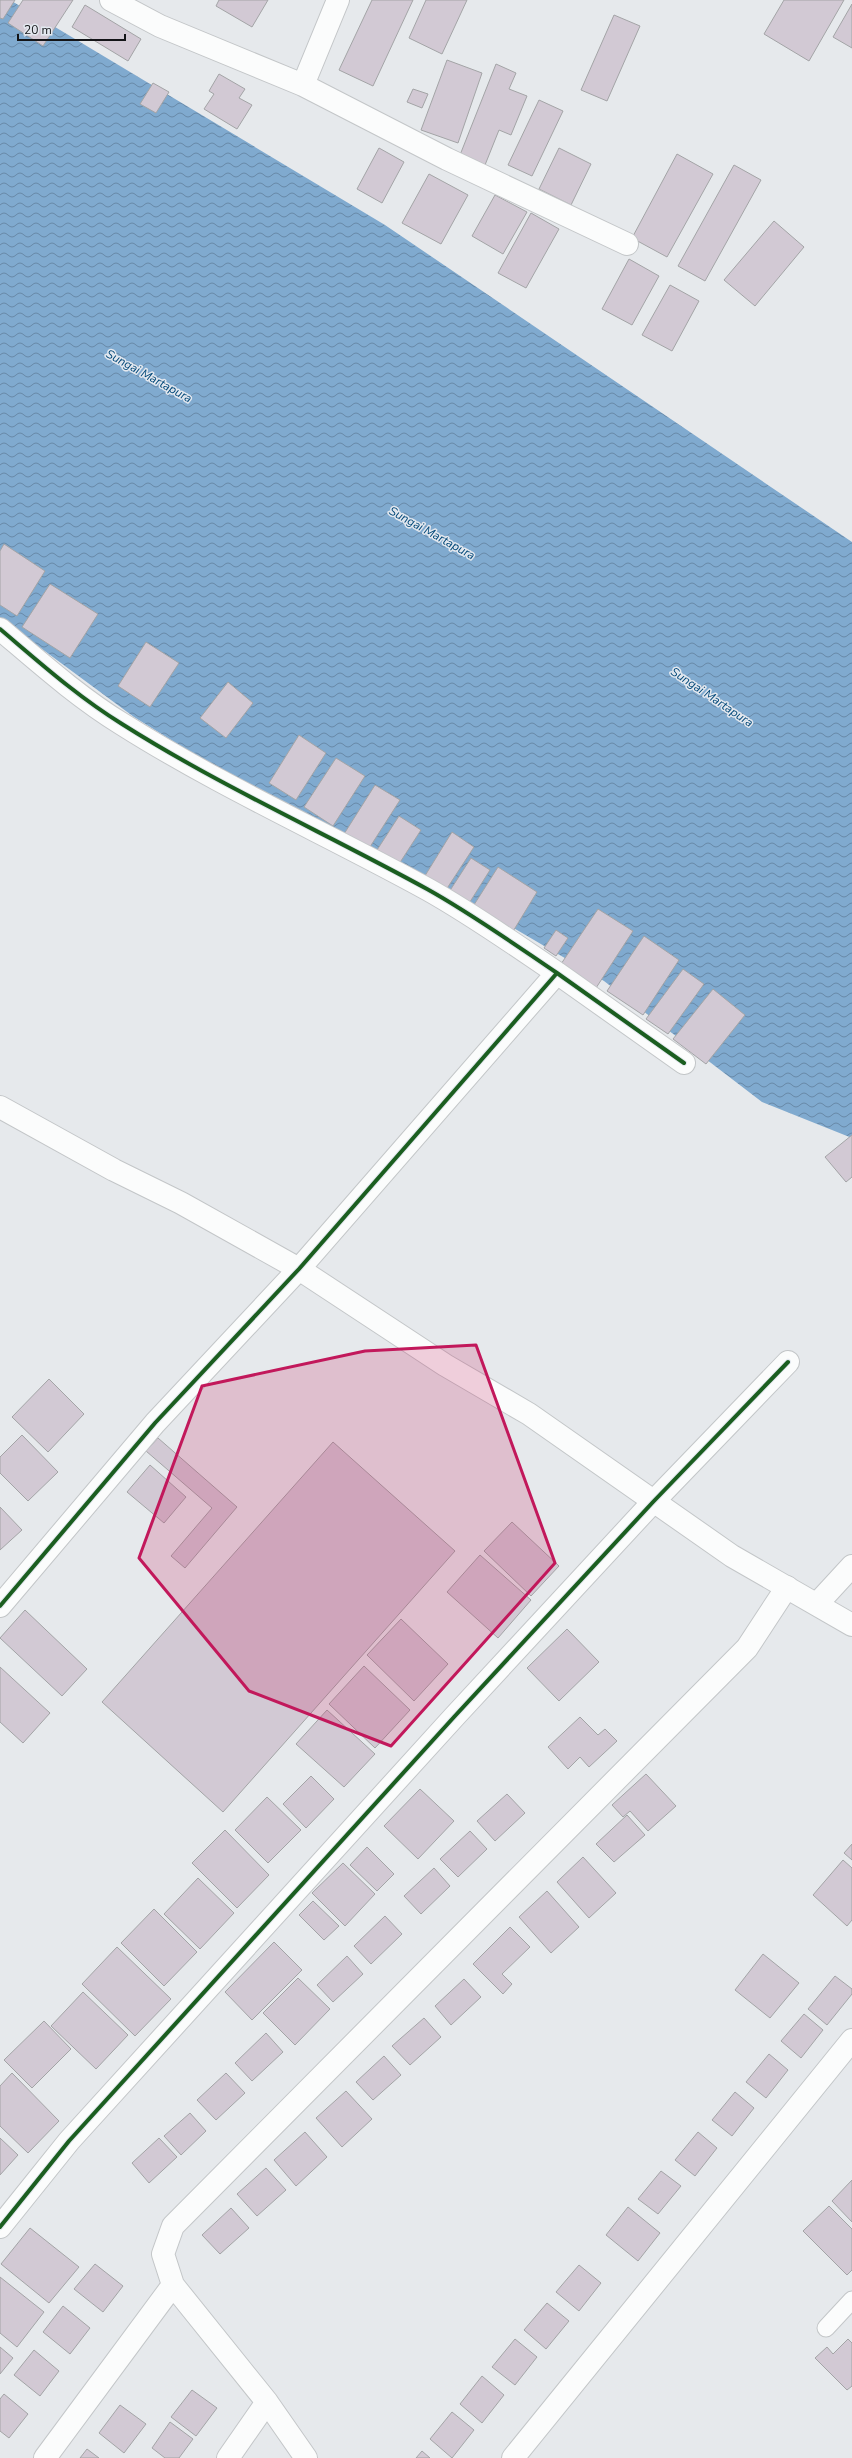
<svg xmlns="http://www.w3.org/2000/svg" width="852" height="2458" font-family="'Nunito Sans',sans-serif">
	<defs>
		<pattern id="water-waves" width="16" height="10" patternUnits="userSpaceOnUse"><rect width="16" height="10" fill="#80aacf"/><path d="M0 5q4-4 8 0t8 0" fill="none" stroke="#6889a7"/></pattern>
	</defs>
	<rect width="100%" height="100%" fill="#e6e9ec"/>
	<path fill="url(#water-waves)" d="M0,0H10L385,225L852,542V1138L762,1102L604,981L445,888L234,779L134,717L0,618Z"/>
	<path fill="#d2c9d4" stroke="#a3a4a6" d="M0,0H15L3,19L0,18Z
		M23,0H73L43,46L8,23Z
		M219,0H268L252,27L216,6Z
		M372,0H413L373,86L339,70Z
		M426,0H467L442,54L409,38Z
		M784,0H844L809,61L764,34Z
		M852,4V48L833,37Z
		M85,5L141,39L128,61L72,27Z
		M614,15L640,26L607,101L581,90Z
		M447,60L482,73L458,143L421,130Z
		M496,64L516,73L509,89L527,96L511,135L499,130L485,165L460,155Z
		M219,74L245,89L239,98L252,105L237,129L204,109L214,94L209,91Z
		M153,83L169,92L156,113L140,104Z
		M413,89L428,94L422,108L407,102Z
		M539,100L563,111L532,176L508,165Z
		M379,148L404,162L382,203L357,189Z
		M559,148L591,164L571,205L539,189Z
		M677,154L713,174L667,257L632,238Z
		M734,165L761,180L705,281L678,266Z
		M429,174L468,195L441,244L402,223Z
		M495,195L527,212L503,254L472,236Z
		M531,213L559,229L526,288L498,273Z
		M774,221L804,247L755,306L724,280Z
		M629,259L659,276L632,325L602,309Z
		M670,285L699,301L672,351L642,335Z
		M4,544L45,571L17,616L0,605V551Z
		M50,584L98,614L70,658L22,627Z
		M146,642L179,663L150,707L118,686Z
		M228,682L253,703L226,738L200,718Z
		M299,735L326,753L296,800L269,783Z
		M336,758L365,776L333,826L304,807Z
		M375,785L400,800L368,850L344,834Z
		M399,816L421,830L399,864L377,850Z
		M452,832L474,847L444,893L423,879Z
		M471,858L490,870L468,905L449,892Z
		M498,867L537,892L512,933L472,908Z
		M598,909L633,931L596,988L561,964Z
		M556,930L568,938L556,956L544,948Z
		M644,936L679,960L643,1015L607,991Z
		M683,969L704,984L668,1034L646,1019Z
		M713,989L745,1015L706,1064L673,1039Z
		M852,1135V1177L846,1182L825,1157Z
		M49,1379L84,1414L48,1452L12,1417Z
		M22,1435L58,1472L28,1501L0,1473V1457Z
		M158,1438L237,1507L185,1568L171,1556L212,1508L146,1451Z
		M333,1442L455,1551L223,1812L102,1702Z
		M150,1465L186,1497L164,1523L127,1492Z
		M0,1507L22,1530L0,1550Z
		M512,1522L559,1566L531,1596L484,1551Z
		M480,1555L531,1600L498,1638L447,1592Z
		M25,1610L87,1669L62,1696L0,1638Z
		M401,1619L448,1664L414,1701L367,1655Z
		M567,1629L599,1662L559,1701L527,1668Z
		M364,1666L410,1710L375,1748L329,1704Z
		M0,1667L50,1713L23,1743L0,1722Z
		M327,1710L375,1754L344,1787L296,1744Z
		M580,1717L598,1735L605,1729L617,1741L589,1767L580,1757L568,1769L548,1747Z
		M646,1774L676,1806L648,1831L630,1811L623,1817L612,1805Z
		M311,1776L334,1799L306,1828L283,1804Z
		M420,1789L454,1821L418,1859L384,1826Z
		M507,1794L525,1813L495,1841L477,1821Z
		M267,1797L301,1830L268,1863L235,1830Z
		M627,1815L645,1835L614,1862L596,1844Z
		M225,1830L269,1875L237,1908L192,1863Z
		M470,1831L487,1849L458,1877L440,1859Z
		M852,1844V1860L844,1853Z
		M367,1847L394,1874L377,1891L350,1865Z
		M583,1857L616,1893L589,1918L557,1882Z
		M843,1860L852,1868V1920L847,1926L813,1895Z
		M343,1863L375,1894L345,1926L312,1893Z
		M434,1868L450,1886L421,1914L404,1896Z
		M198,1878L234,1913L200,1949L164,1914Z
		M547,1891L579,1927L551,1953L519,1917Z
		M313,1901L339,1926L324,1940L299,1915Z
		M154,1909L197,1952L164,1986L121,1943Z
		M385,1916L402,1934L371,1964L354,1946Z
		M510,1927L530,1947L502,1974L512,1984L503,1994L473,1964Z
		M274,1942L302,1970L252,2020L225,1992Z
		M117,1947L171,1999L135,2036L82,1984Z
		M763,1954L799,1983L770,2018L735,1990Z
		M347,1956L363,1974L333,2002L317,1985Z
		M835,1976L852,1989V1994L827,2025L808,2009Z
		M298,1978L330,2009L295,2045L263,2013Z
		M464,1979L481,1997L451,2025L435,2006Z
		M83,1992L128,2035L96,2069L51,2026Z
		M804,2014L823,2030L801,2058L781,2041Z
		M424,2018L441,2037L410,2065L392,2046Z
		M44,2021L71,2049L32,2088L4,2060Z
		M266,2033L283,2052L252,2081L235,2063Z
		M769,2054L788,2070L766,2098L746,2082Z
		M384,2056L401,2075L373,2100L356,2082Z
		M12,2073L59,2121L28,2153L0,2126V2086Z
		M226,2073L245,2093L216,2120L197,2100Z
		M346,2091L372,2119L342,2147L316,2118Z
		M735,2092L754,2108L732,2136L712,2120Z
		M190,2113L206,2131L181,2155L164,2136Z
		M305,2132L327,2157L296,2186L274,2160Z
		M698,2132L717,2148L695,2176L675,2160Z
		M0,2138L18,2155L0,2175Z
		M159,2138L177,2157L149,2183L132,2163Z
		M266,2168L286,2190L257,2216L237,2194Z
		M661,2171L681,2186L658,2214L638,2199Z
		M852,2180V2222L832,2201Z
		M829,2206L852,2229V2270L847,2275L803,2231Z
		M628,2207L660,2233L638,2261L606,2235Z
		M231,2208L249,2228L220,2254L202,2235Z
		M30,2228L79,2267L49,2303L1,2264Z
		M95,2264L123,2286L103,2312L74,2289Z
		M579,2265L601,2283L579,2311L556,2292Z
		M0,2277L44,2312L17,2347L0,2333Z
		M547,2303L569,2321L546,2349L524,2330Z
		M63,2306L90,2328L70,2354L43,2332Z
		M515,2339L537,2357L515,2385L492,2367Z
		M848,2339L852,2343V2386L847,2390L815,2358L827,2347L833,2354Z
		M0,2347L13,2358L0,2374Z
		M34,2350L59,2371L40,2396L14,2375Z
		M482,2376L504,2395L482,2423L460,2404Z
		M192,2390L217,2408L196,2436L171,2417Z
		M4,2394L28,2414L9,2438L0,2431V2399Z
		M120,2405L146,2424L124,2453L99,2433Z
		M452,2412L474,2430L452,2458L430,2439Z
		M170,2422L193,2439L179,2458H165L152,2448Z
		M87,2449L99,2458H80Z
		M422,2451L430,2458H416Z"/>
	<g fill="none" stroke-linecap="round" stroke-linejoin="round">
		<defs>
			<path id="lane" d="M826,2328L852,2300"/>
			<path id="street" d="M111,0L160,26L303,85
				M338,0L303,85L447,159L627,244
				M0,629C39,662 78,697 122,724C220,786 325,833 427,889C472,914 514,944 557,973
				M817,1604L852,1566
				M0,1606L155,1423L299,1269L557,973L684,1063
				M0,2227L69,2141L454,1717L653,1502L788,1362
				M45,2458L173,2285
				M228,2458L267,2402
				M306,2458L267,2402L173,2285L163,2254L173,2226L747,1648L787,1587
				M513,2458L852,2040"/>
			<path id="secondary" d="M0,1107L114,1170L181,1203L299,1269L445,1365L529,1414L732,1556L852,1625"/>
		</defs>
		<use href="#lane" stroke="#c3c6c8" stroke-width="19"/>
		<use href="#street" stroke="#c3c6c8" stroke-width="24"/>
		<use href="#secondary" stroke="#c3c6c8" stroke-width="24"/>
		<use href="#lane" stroke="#fbfcfc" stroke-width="17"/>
		<use href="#street" stroke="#fbfcfc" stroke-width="22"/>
		<use href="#secondary" stroke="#fbfcfc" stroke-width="22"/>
		<defs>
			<path id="cycleway" d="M0,629C39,662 78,697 122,724C220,786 325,833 427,889C472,914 514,944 557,973
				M0,1606L155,1423L299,1269L557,973L684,1063
				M0,2227L69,2141L454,1717L653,1502L788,1362"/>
		</defs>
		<use href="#cycleway" stroke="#e3e8ef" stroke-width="6"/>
		<use href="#cycleway" stroke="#1b5e20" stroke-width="4"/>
	</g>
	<path fill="#c2185b" fill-opacity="0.2" stroke="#c2185b" stroke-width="3" stroke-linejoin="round" d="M476,1345L555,1563L391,1746L249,1691L139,1558L202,1386L365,1351Z"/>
	<g text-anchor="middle" stroke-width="3" stroke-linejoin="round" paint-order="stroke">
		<g font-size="12" font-style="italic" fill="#004778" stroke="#e3e8ef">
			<text transform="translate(149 376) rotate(29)" y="4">Sungai Martapura</text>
			<text transform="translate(432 533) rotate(29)" y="4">Sungai Martapura</text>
			<text transform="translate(712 697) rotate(34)" y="4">Sungai Martapura</text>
		</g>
	</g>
	<path d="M18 34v6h107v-6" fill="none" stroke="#131417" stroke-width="2"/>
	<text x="24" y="34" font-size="12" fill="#131417" stroke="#e3e8ef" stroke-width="3" paint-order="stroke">20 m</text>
</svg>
